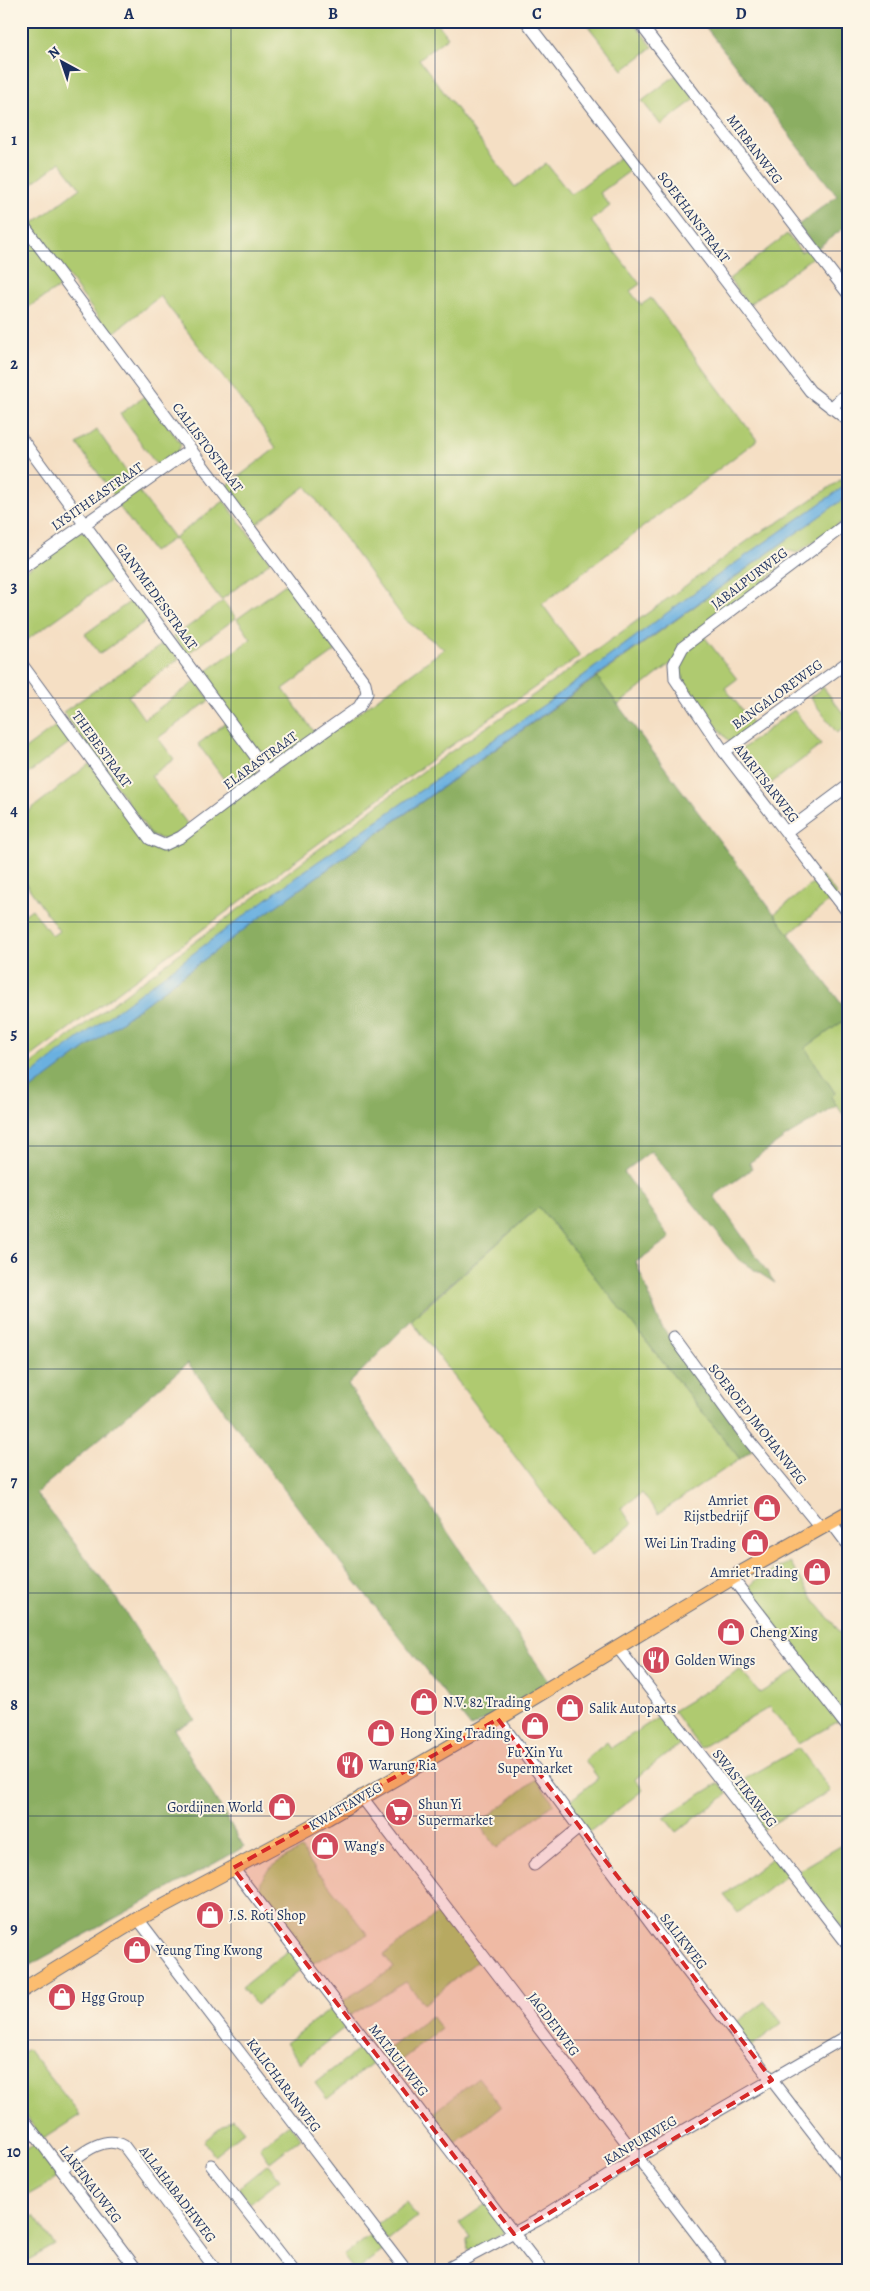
<svg xmlns="http://www.w3.org/2000/svg" width="870" height="2291" font-family="Alegreya,serif">
	<rect width="100%" height="100%" fill="#fcf5e5"/>
	<filter id="ink" filterUnits="userSpaceOnUse"><feTurbulence type="fractalNoise" baseFrequency=".02" numOctaves="2"/><feDisplacementMap in="SourceGraphic" scale="10" xChannelSelector="R" yChannelSelector="G"/><feConvolveMatrix kernelMatrix="1 2 1 2 8 2 1 2 1" color-interpolation-filters="sRGB"/></filter>
	<filter id="wash" filterUnits="userSpaceOnUse"><feTurbulence type="fractalNoise" baseFrequency=".0096" numOctaves="4" result="noise"/><feDisplacementMap in="SourceGraphic" scale="20" xChannelSelector="R" yChannelSelector="G"/><feGaussianBlur stdDeviation="1.12" result="paint"/><feColorMatrix in="noise" values="0 0 0 0 0 0 0 0 0 0 0 0 0 0 0 0 0 1.4 0 .05"/><feComposite in="paint" operator="in"/></filter>
	<g filter="url(#wash)">
		<rect width="100%" height="100%" fill="#f5dfc4"/>
		<path fill="#afca70" stroke="#657c67" d="M21,21H436L448,37L419,59L515,187L546,163L571,195L624,154L635,167L600,193L610,206L591,221L640,284L630,291L641,305L651,298L757,440L542,604L580,656L446,749L21,1064V917L32,909L52,936L59,931L21,877V817L89,764L162,849L342,725L444,649L405,620L306,486L254,526L225,487L276,448L261,426L160,296L111,335L31,225L80,188L60,162L21,192Z
			M584,21H632L653,47L623,70Z
			M676,75L695,99L661,125L642,101Z
			M787,234L801,252L808,248L814,256L748,305L729,279Z
			M31,240L64,284L21,312V247Z
			M146,395L181,444L178,452L158,467L120,414Z
			M97,430L135,484L116,498L77,444Z
			M849,474V483L703,586L551,700L303,872L21,1084V1072L430,766L551,683L757,534L779,522Z
			M138,490L174,538L153,552L118,505Z
			M849,495V517L797,553L787,550L777,558L778,569L673,662L618,705L597,677Z
			M224,501L270,562L221,600L174,538Z
			M87,531L118,575L21,644V574L79,532Z
			M287,583L336,651L283,689L315,733L271,763L266,762L200,676L251,639L237,619Z
			M135,598L150,618L100,654L85,634Z
			M223,601L236,618L187,654L174,637Z
			M704,636L737,679L725,688L757,729L732,745C721,732 675,677 678,664C681,651 694,644 704,636Z
			M166,642L179,659L128,696L144,719L196,681L210,700L158,738L174,759L151,776L189,826L166,840L152,836L63,712Z
			M823,687L849,721V724L837,733L810,697Z
			M794,710L821,745L765,788L740,753L742,749Z
			M61,722L73,740L21,779V752Z
			M227,722L257,766L256,774L234,793L198,744Z
			M822,876L837,895L789,934L774,914Z
			M849,1017V1123L831,1097L835,1093L805,1048Z
			M539,1207L740,1459L658,1514L642,1493L621,1508L632,1524L591,1556L411,1320Z
			M790,1562L814,1600L849,1643V1717L845,1720L748,1592C749,1579 779,1568 790,1562Z
			M798,1669L839,1721L798,1744L770,1707L700,1748L673,1711L740,1670L760,1693Z
			M665,1713L685,1740L635,1779L643,1790L588,1833L566,1804L598,1778L585,1760L607,1742L611,1748Z
			M799,1748L831,1791L763,1829L731,1787Z
			M536,1779L554,1803L497,1848L479,1824Z
			M719,1783L728,1794L676,1832L664,1817Z
			M849,1841V1937L798,1871Z
			M301,1849L319,1875H321L368,1935L311,1964L260,1891C260,1867 283,1860 301,1849Z
			M775,1856L789,1873L738,1913L724,1895Z
			M443,1909L481,1958L424,2004L406,1982L351,2015L341,2002L394,1968L384,1955Z
			M291,1948L305,1966L256,2005L242,1987Z
			M765,2001L782,2023L750,2047L734,2024Z
			M335,2006L349,2024L300,2063L286,2043Z
			M431,2016L441,2029L391,2068L381,2054Z
			M364,2045L376,2060L327,2099L315,2083Z
			M28,2049L80,2115L43,2139L21,2110V2053Z
			M478,2077L501,2107L452,2146L429,2116Z
			M233,2118L244,2131L214,2155L204,2141Z
			M289,2124L301,2138L270,2162L259,2147Z
			M32,2146H36L58,2174L56,2179L23,2198L21,2152Z
			M268,2164L280,2179L250,2203L238,2188Z
			M406,2202L417,2217L388,2240L376,2225Z
			M486,2204L505,2229L504,2233L475,2250H468L467,2240L470,2238L459,2223Z
			M34,2216L55,2245L21,2264V2223Z
			M372,2233L385,2249L358,2270H354L343,2256Z"/>
		<path fill="#8bae62" stroke="#536e60" d="M701,21H844L849,27V224L816,249L798,225L837,196Z
			M597,677L849,1014V1017L805,1048L835,1093L831,1097L837,1106L787,1136L749,1163L753,1168L714,1196L775,1283L739,1260L651,1151L624,1172L670,1238L636,1262L661,1326L752,1450L740,1459L539,1207L424,1307L348,1385L550,1683L471,1727L328,1547L188,1363L36,1493L112,1592L195,1720L174,1729L244,1847L21,1970V1097L262,916Z"/>
		<path fill="#6ab0e0" stroke="#42709f" d="M849,483V495L262,916L21,1097V1084L59,1053L303,872L551,700L703,586Z"/>
	</g>
	<g filter="url(#ink)">
		<g fill="none" stroke-linecap="round" stroke-linejoin="round">
			<defs>
				<path id="minor" d="M526,21L810,391L849,421
					M638,21L849,295
					M21,222L365,683L367,693L359,707L267,772L181,837L164,845L150,839L21,663
					M831,408L849,391
					M21,438L267,772
					M849,522L683,647L674,664L675,679L724,752L849,914
					M21,569L191,449
					M724,752L849,661
					M786,832L849,785
					M674,1338L746,1437L821,1528
					M831,1522L849,1546
					M732,1578L849,1729
					M618,1648L849,1946
					M498,1719L657,1932L849,2180
					M361,1796L724,2270
					M534,1865L579,1828
					M233,1868L542,2270
					M138,1919L406,2270
					M21,2116L137,2270
					M211,2165L293,2270
					M61,2169C78,2157 103,2133 124,2146L216,2270
					M445,2270L538,2220L638,2157L849,2035"/>
				<path id="major" d="M21,1991L138,1919L327,1818L498,1719L732,1578L849,1512"/>
			</defs>
			<use href="#minor" stroke="#676d82" stroke-width="13"/>
			<use href="#major" stroke="#676d82" stroke-width="16"/>
			<use href="#minor" stroke="#fff" stroke-width="11"/>
			<use href="#major" stroke="#fcbd6f" stroke-width="14"/>
		</g>
	</g>
	<path fill="#d62828" fill-opacity="0.2" stroke="#d62828" stroke-width="4" stroke-dasharray="10 6" stroke-linejoin="round" d="M498,1719L772,2080L514,2234L233,1868Z"/>
	<path fill="none" stroke="#1b2f5e" stroke-width="1" stroke-opacity="0.55" d="M231,21V2270M435,21V2270M639,21V2270M21,251H849M21,475H849M21,698H849M21,922H849M21,1146H849M21,1369H849M21,1593H849M21,1816H849M21,2040H849"/>
	<defs>
		<symbol id="shop-disc" viewBox="-11 -11 22 22"><circle r="9.5" fill="#d1495b" stroke="#fcf5e5"/><path d="M-5-2.5h2.3a2.7 3.5 0 0 1 5.4 0H5L5.5 6h-11ZM-1.5-2.5h3a1.5 2.3 0 0 0-3 0Z" fill="#fff"/></symbol>
		<symbol id="restaurant-disc" viewBox="-11 -11 22 22"><circle r="9.5" fill="#d1495b" stroke="#fcf5e5"/><path d="M-5-6h1v4h1v-4h1v4h1v-4h1v5L-1.5 .5V6h-2V.5L-5-1ZM5-6V6H3V1.5H1.5Q1.5-4 5-6Z" fill="#fff"/></symbol>
		<symbol id="supermarket-disc" viewBox="-11 -11 22 22"><circle r="9.5" fill="#d1495b" stroke="#fcf5e5"/><path d="M-6-5.5h2.5l.6 2H6L4.5 2H-2.5L-4.4-4H-6ZM-1.5 3.2a1.3 1.3 0 1 0 .1 0ZM3 3.2a1.3 1.3 0 1 0 .1 0Z" fill="#fff"/></symbol>
	</defs>
	<g fill-rule="evenodd">
		<use href="#shop-disc" x="751" y="1492" width="32" height="32"/>
		<use href="#shop-disc" x="739" y="1527" width="32" height="32"/>
		<use href="#shop-disc" x="801" y="1556" width="32" height="32"/>
		<use href="#shop-disc" x="715" y="1616" width="32" height="32"/>
		<use href="#restaurant-disc" x="640" y="1644" width="32" height="32"/>
		<use href="#shop-disc" x="408" y="1686" width="32" height="32"/>
		<use href="#shop-disc" x="554" y="1692" width="32" height="32"/>
		<use href="#shop-disc" x="519" y="1710" width="32" height="32"/>
		<use href="#shop-disc" x="365" y="1717" width="32" height="32"/>
		<use href="#restaurant-disc" x="334" y="1749" width="32" height="32"/>
		<use href="#shop-disc" x="266" y="1791" width="32" height="32"/>
		<use href="#supermarket-disc" x="383" y="1796" width="32" height="32"/>
		<use href="#shop-disc" x="309" y="1830" width="32" height="32"/>
		<use href="#shop-disc" x="194" y="1899" width="32" height="32"/>
		<use href="#shop-disc" x="121" y="1934" width="32" height="32"/>
		<use href="#shop-disc" x="46" y="1981" width="32" height="32"/>
	</g>
	<g text-anchor="middle" stroke-width="4" stroke-linejoin="round" paint-order="stroke">
		<g font-size="14" fill="#1b2f5e" stroke="#fcf5e5">
			<text transform="translate(755 149) rotate(53)" y="5">MIRBANWEG</text>
			<text transform="translate(694 217) rotate(53)" y="5">SOEKHANSTRAAT</text>
			<text transform="translate(208 447) rotate(53)" y="5">CALLISTOSTRAAT</text>
			<text transform="translate(97 496) rotate(-35)" y="5">LYSITHEASTRAAT</text>
			<text transform="translate(749 578) rotate(-37)" y="5">JABALPURWEG</text>
			<text transform="translate(157 596) rotate(54)" y="5">GANYMEDESSTRAAT</text>
			<text transform="translate(777 694) rotate(-36)" y="5">BANGALOREWEG</text>
			<text transform="translate(102 749) rotate(54)" y="5">THEBESTRAAT</text>
			<text transform="translate(260 760) rotate(-36)" y="5">ELARASTRAAT</text>
			<text transform="translate(767 783) rotate(52)" y="5">AMRITSARWEG</text>
			<text transform="translate(758 1424) rotate(52)" y="5">SOEROED JMOHANWEG</text>
			<text transform="translate(745 1788) rotate(52)" y="5">SWASTIKAWEG</text>
			<text transform="translate(345 1806) rotate(-30)" y="5">KWATTAWEG</text>
			<text transform="translate(684 1941) rotate(52)" y="5">SALIKWEG</text>
			<text transform="translate(554 2024) rotate(53)" y="5">JAGDEIWEG</text>
			<text transform="translate(399 2060) rotate(52)" y="5">MATAULIWEG</text>
			<text transform="translate(284 2085) rotate(53)" y="5">KALICHARANWEG</text>
			<text transform="translate(640 2140) rotate(-31)" y="5">KANPURWEG</text>
			<text transform="translate(91 2184) rotate(53)" y="5">LAKHNAUWEG</text>
			<text transform="translate(178 2194) rotate(53)" y="5">ALLAHABADHWEG</text>
		</g>
		<g font-size="14" fill="#1b2f5e" stroke="#fcf5e5" text-anchor="start">
			<text x="748" y="1505" text-anchor="end">Amriet<tspan x="748" dy="16">Rijstbedrijf</tspan></text>
			<text x="736" y="1548" text-anchor="end">Wei Lin Trading</text>
			<text x="798" y="1577" text-anchor="end">Amriet Trading</text>
			<text x="750" y="1637">Cheng Xing</text>
			<text x="675" y="1665">Golden Wings</text>
			<text x="443" y="1707">N.V. 82 Trading</text>
			<text x="589" y="1713">Salik Autoparts</text>
			<text x="400" y="1738">Hong Xing Trading</text>
			<text x="535" y="1757" text-anchor="middle">Fu Xin Yu<tspan x="535" dy="16">Supermarket</tspan></text>
			<text x="369" y="1770">Warung Ria</text>
			<text x="418" y="1809">Shun Yi<tspan x="418" dy="16">Supermarket</tspan></text>
			<text x="263" y="1812" text-anchor="end">Gordijnen World</text>
			<text x="344" y="1851">Wang's</text>
			<text x="229" y="1920">J.S. Roti Shop</text>
			<text x="156" y="1955">Yeung Ting Kwong</text>
			<text x="81" y="2002">Hgg Group</text>
		</g>
	</g>
	<rect width="870" height="2291" fill="none" stroke="#fcf5e5" stroke-width="55"/>
	<g transform="translate(62 62) rotate(320)" stroke="#fcf5e5" stroke-width="4" paint-order="stroke">
	<path d="M0-4L9 19L0 12L-9 19Z" fill="#1b2f5e"/>
	<text y="-8" font-size="14" font-weight="bold" text-anchor="middle" fill="#1b2f5e">N</text>
	</g>
	<rect x="28" y="28" width="814" height="2236" fill="none" stroke="#1b2f5e" stroke-width="2"/>
	<g font-size="16" text-anchor="middle" font-weight="bold" fill="#1b2f5e">
		<text x="129" y="19">A</text>
		<text x="333" y="19">B</text>
		<text x="537" y="19">C</text>
		<text x="741" y="19">D</text>
		<text x="14" y="145">1</text>
		<text x="14" y="369">2</text>
		<text x="14" y="592">3</text>
		<text x="14" y="816">4</text>
		<text x="14" y="1039">5</text>
		<text x="14" y="1263">6</text>
		<text x="14" y="1487">7</text>
		<text x="14" y="1710">8</text>
		<text x="14" y="1934">9</text>
		<text x="14" y="2157">10</text>
	</g>
</svg>
